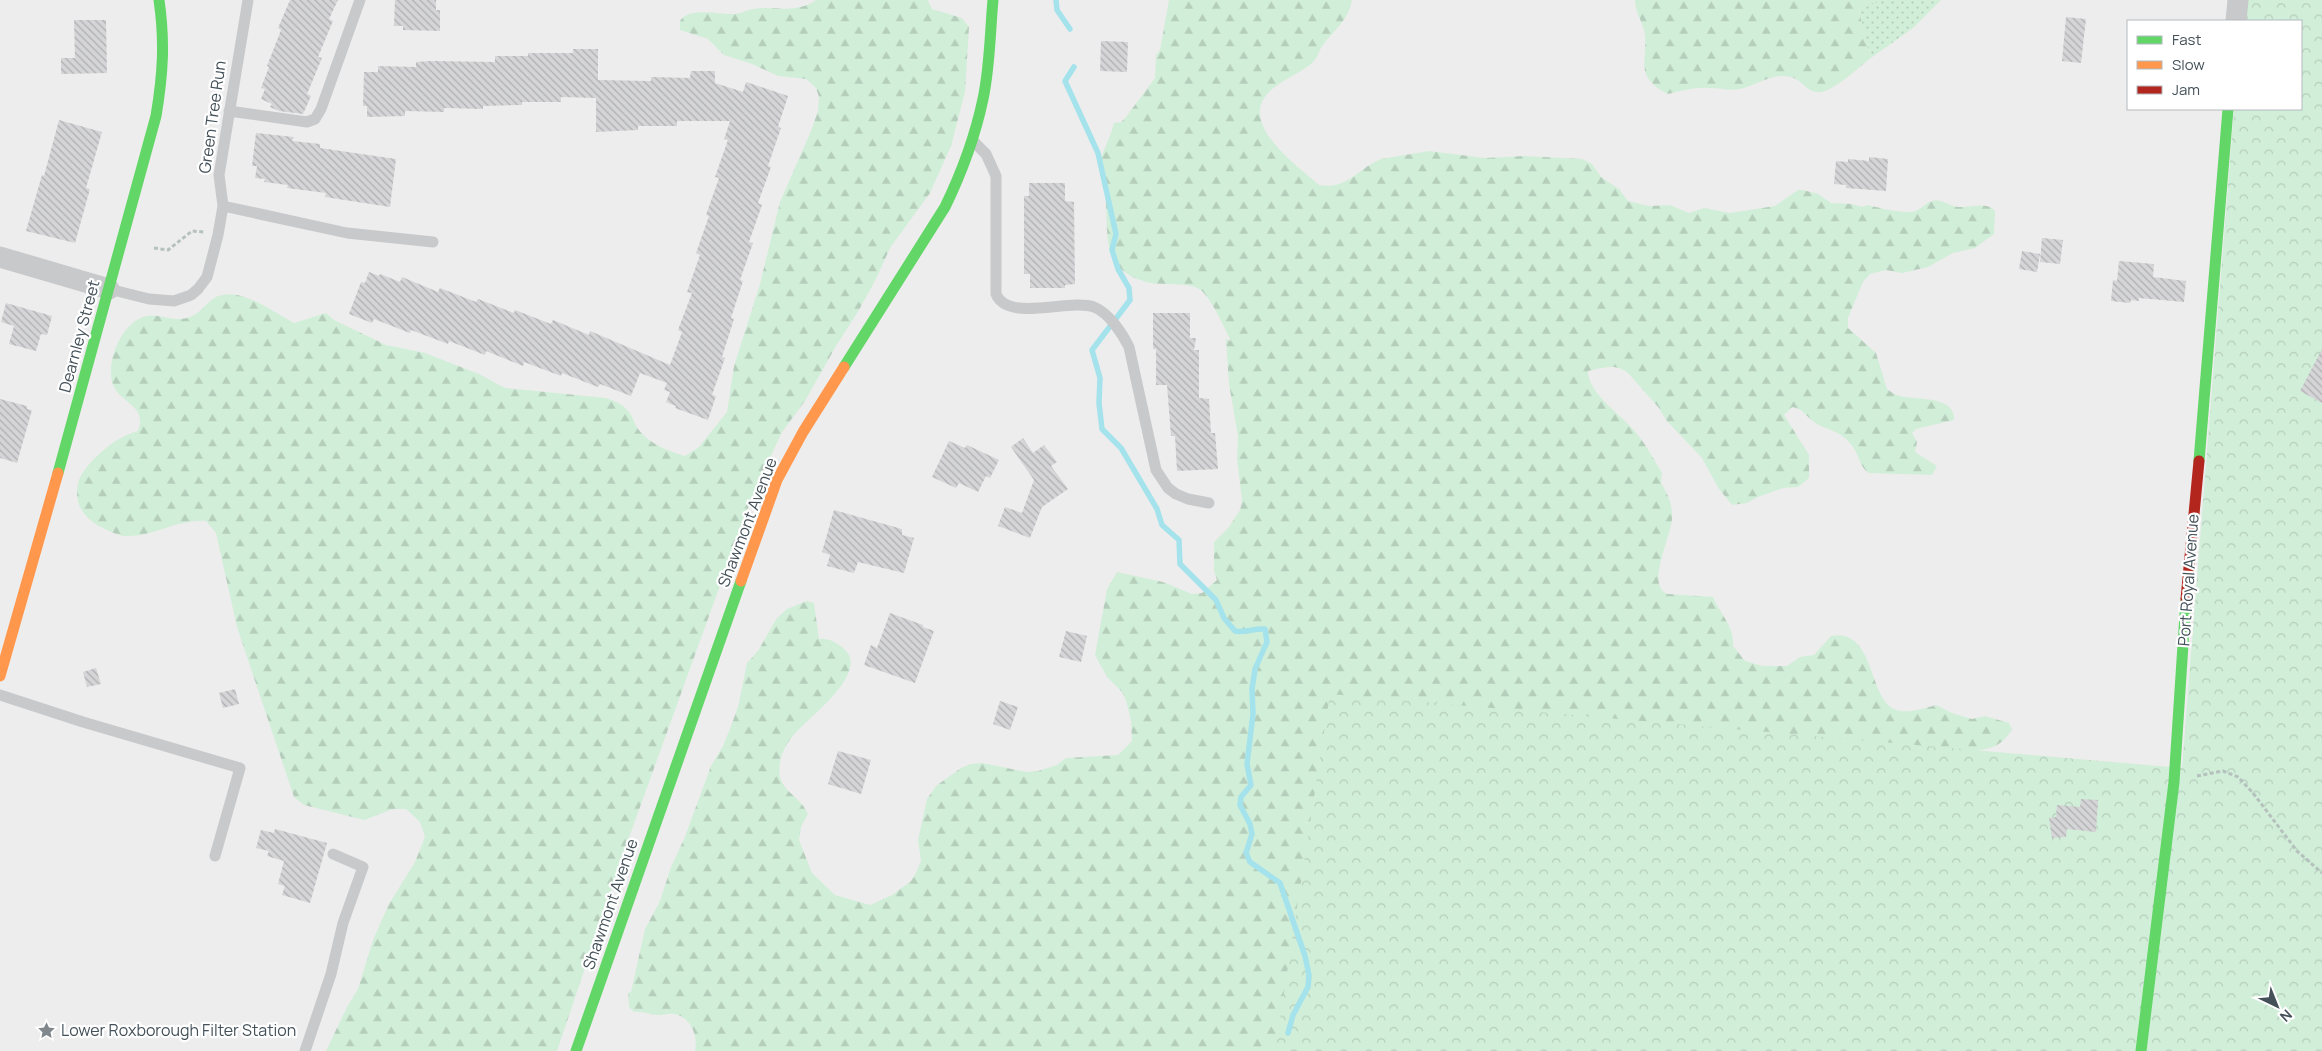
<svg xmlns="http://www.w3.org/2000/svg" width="2322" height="1051" font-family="Manrope,sans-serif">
	<defs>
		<pattern id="grass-dots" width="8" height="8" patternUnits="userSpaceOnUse" patternTransform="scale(1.25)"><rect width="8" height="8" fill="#d1eed9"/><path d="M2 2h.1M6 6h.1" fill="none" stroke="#b5cebc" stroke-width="1.8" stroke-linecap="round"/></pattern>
		<pattern id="forest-firs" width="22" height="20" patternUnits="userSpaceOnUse" patternTransform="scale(1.25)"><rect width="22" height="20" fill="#d1eed9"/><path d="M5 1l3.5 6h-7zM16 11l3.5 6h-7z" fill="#b5cebc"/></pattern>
		<pattern id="park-crowns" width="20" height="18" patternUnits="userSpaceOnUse" patternTransform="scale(1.25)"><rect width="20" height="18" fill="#d1eed9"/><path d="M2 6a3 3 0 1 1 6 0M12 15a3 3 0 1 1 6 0" fill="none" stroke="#b5cebc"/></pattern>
		<pattern id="building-back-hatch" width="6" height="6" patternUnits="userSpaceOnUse" patternTransform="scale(1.25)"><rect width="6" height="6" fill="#d5d5d7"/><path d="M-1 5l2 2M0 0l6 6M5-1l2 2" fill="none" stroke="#aeafb1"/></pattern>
	</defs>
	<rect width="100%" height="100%" fill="#eeeded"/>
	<path fill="url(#grass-dots)" d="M1876,0H1941L1913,28L1871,58L1865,39L1859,10L1867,2L1877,3Z"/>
	<path fill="url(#forest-firs)" d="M816,0H928L932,9L962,18L969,27L965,92L951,146L930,193L890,248L876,279L859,310L836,346L805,401L782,432L752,497L631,832L557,1051H326L347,1007L358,989L373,940L389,904L415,862L425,837L420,822L406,809H393L364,820L304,805L294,797L237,627L216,533L206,521C176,519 152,538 124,536C117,535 109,531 103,528C94,524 85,517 80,507C75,496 76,481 84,471C96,454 118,436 138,431C148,406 120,403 113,385C105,363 121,322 146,316C158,313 174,322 187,318C199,315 205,304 214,298C239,284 272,312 294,323L326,313L334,320L386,345L425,353L479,374L505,388L606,398C616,401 626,406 631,415C634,420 635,425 638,429C649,444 668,451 685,456L699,447L727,412L734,366L760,284L780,202L811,131L818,111L819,97L816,88L806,79L778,76L752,64L724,55L708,39L680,30V21C688,6 720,15 734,14C740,14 746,10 753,9C774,5 794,15 816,0Z
		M1169,0H1352C1348,21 1335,29 1323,45C1319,50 1318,57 1314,61C1301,74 1282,79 1269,92C1237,124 1298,166 1319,185C1348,190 1358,168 1381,159L1429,151L1485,158L1524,156L1582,159L1592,164L1601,177L1619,189L1628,201L1649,206L1670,205L1689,213L1704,208L1730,213L1775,206L1798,190H1803L1818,194L1831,203L1852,204L1862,207L1867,205C1880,208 1895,212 1909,212C1920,212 1923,204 1932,201C1941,198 1949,206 1958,207C1970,208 1986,201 1995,211L1994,234L1975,248L1953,253L1928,267L1902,273L1886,270L1870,274L1863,282L1848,318V328L1876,353L1887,389C1890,391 1894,394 1897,395C1913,401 1956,394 1954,420L1916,429L1912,433L1917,442L1915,452L1937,466L1932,475L1869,473C1860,468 1859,455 1853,447C1840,429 1829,432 1814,422C1806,416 1802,408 1792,407L1784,415L1809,455V478L1798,487L1783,488L1758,497L1747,503L1732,505L1719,489L1702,458L1666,420L1659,408L1628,373C1615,363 1603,368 1588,371C1588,395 1625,417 1637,434C1647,446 1654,460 1662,473L1661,483C1668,494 1673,505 1672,519C1671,537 1645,587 1668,594L1713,597C1720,614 1735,627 1733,646L1745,661L1763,666H1787L1800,657L1814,655L1831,636C1875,628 1868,697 1894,709C1906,715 1924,708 1936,705L1952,713L1972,719L1985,716L2009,723L2012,729C1999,752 1982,749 1958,753L2130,1051H695C698,1037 692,1020 678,1015C671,1012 665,1015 658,1015C650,1015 643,1011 634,1012L629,1007L628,993L631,992L645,929L660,901L671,867L684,839L711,766L723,746L731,726L738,707L747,663L758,651L777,618L787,609L807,601L814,603L819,639C828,638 836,642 843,648C873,672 806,719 793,736C787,743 781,753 780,763C775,791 799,793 808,814L801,827L799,840L812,873L835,895L870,905L892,895L911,881L915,875L921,861L918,840L927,799L936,786L961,768L971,764L982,763L1027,772L1038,771L1057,765L1066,758L1118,755L1132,741L1131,720L1126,700L1122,692L1107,677L1095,655L1107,589L1117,572L1163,582L1192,594L1202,593L1217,580L1214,571V542L1229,527L1240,510L1242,501L1237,458L1238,436L1229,384L1226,339L1231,341C1224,327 1213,302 1202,291C1189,280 1161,287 1146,282C1097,268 1110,231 1105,193C1104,181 1097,168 1102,155C1106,145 1111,135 1114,123L1121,122L1126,117L1155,78L1156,55L1160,50Z
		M1635,0H1876L1877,3L1867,2L1859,10L1865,39L1871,58C1859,67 1835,90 1821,92C1807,94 1803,80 1791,77C1773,72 1756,86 1740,89C1731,91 1719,88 1709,88C1695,87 1681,91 1668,94C1631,75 1650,59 1644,30C1641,19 1635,12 1635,0Z"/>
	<path fill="url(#park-crowns)" d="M2243,0H2322V1051H1275L1330,694L2182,768L2234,109H2301V21H2241Z"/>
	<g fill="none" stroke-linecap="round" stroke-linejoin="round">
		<path stroke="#a4e2ec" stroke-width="5.5" d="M1056,0L1057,10L1070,29
			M1074,67L1065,81L1098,153L1116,234L1112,250L1118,269L1129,288L1130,300L1092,350L1100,378L1099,403L1102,429L1121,448L1157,509L1162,525L1179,540L1180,564L1216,600L1224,618L1235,631C1246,633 1254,628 1265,629L1267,642L1255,669L1252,689L1253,714L1247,764L1251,785L1241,797L1240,805L1250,824L1252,834L1246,853L1250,862L1280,883L1305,956L1309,975L1308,987L1293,1015L1288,1033"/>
	</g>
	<path fill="url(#building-back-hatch)" d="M290,0H338L329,19L333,21L318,57L322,58L307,94L311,96L303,114L279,111L270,107L272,104L261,99L265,89L261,88L269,67L267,66L281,30L278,28Z
		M395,0H436V10H440V31L403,30V26H394Z
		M2066,17L2086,19L2081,63L2062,61Z
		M74,20H106L107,73L61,74V58H75Z
		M1101,41L1128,42L1127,72L1100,71Z
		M573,49H598V80L651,81V77L690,78L691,71H715V83L743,92L746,82L788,96L778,127L781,128L768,166L771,167L758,203L762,205L749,242L753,243L740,280L743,281L731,318L734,319L722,357L725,358L712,395L716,396L708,420L675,408L676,406L666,402L670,392L664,390L667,383L640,373L631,396L600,384L598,387L562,373L561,376L524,362L523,366L486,351L485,355L449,341L448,344L411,330L410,333L374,319L372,323L349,314L361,282L365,283L369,272L379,276L380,274L400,282L402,277L438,292L440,288L476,302L478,299L514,313L515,310L551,324L553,320L589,335L590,331L670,365L682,332L678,330L692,293L687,292L700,255L696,253L709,216L706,215L719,178L715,177L728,140L724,139L730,121H677V126H638V130L596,132V98L561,97V102H522V105L483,106V109L444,108V112L405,111V116L367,117V106H363L364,72H378V66L416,67V62L431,61L495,62V56H528V53H573Z
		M59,120L102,132L86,188L90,189L75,243L26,231L42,175L44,176Z
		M256,133L294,137L292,141L320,144V148L396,159L390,207L325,197L326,193L287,188L288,185L264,182L265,179L255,178L257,166H252Z
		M1869,157L1888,159L1886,191L1846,188V185L1834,184L1836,161L1848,162V159L1869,161Z
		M1029,183H1065V201L1074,202L1075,284L1065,285V288H1030V274H1024V196H1029Z
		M2042,238L2063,240L2060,264L2040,262Z
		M2022,251L2040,254L2037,272L2019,269Z
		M2119,261L2154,264L2153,277L2186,281L2184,302L2139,298V301L2131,300L2130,303L2111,301L2113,280L2117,281Z
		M6,303L52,316L47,335L41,334L36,351L9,344L14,326L1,322Z
		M1153,313H1190V338H1196L1194,350H1199V398L1209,399L1211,433H1215L1218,469L1177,471L1175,436H1171L1167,385H1156V349H1153Z
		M2322,349V403L2300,391Z
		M0,399L27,406V409L32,410L17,463L0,458Z
		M1023,438L1033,453L1044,445L1057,462L1051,466L1068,489L1042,507L1030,538L998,526L1005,507L1022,513L1034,480L1011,447Z
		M949,441L965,448L967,445L999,460L990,478L986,476L978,492L959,483L956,488L932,477Z
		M834,510L902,529V535L914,538L904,573L858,562L854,573L827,566L830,555L822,552Z
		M890,613L923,625V627L934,631L915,683L864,665L871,645L877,648Z
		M1066,631L1087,636L1081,662L1059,657Z
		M96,668L101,684L87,687L83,672Z
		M235,689L239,704L223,708L219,693Z
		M1000,701L1018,707L1010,730L993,724Z
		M838,751L871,760L861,794L828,784Z
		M2081,799L2098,800L2096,832L2067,829L2066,837L2052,838L2049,818L2056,817L2057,805L2080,807Z
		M275,829L327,843L310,903L282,895L285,886L278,884L284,861L267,856L269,851L256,848L261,830L274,833Z"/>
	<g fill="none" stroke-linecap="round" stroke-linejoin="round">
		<path stroke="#b5c1bd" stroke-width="3" stroke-dasharray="4 2.5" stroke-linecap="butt" d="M154,248L168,250L192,231L204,232
			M2197,776L2223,771L2238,777L2253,793L2297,851L2322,873"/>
		<path stroke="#c7c9cb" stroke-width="11" d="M229,111L307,122L315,119L321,109L360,0
			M974,142L986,154L996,176V294C1008,323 1069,298 1094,307C1109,313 1122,333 1129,347L1156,470L1168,488L1176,494L1188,499L1209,503
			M223,206L347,233L433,242
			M109,289L149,299L174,301L191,295L198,289L207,277L218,235L223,206L219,175L248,0
			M0,695L83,722L240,768L215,856
			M305,1051L331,974L343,923L363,867L333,854"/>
		<path stroke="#c7c9cb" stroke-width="21" d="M2236,21L2238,0
			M0,257L109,289"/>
		<path stroke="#63d668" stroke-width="11" d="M844,367L945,207C962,172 975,137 983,99C990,67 990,32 993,0
			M2199,461L2228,109
			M58,473L156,116C163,74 165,42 159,0
			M576,1051L741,581
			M2141,1051L2174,782L2186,599"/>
		<path stroke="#ff974d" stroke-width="11" d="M741,581L777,480L803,432L844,367
			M0,676L58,473"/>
		<path stroke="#b3261e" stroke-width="11" d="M2186,599L2199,461"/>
	</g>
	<defs>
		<symbol id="sight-bare" viewBox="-9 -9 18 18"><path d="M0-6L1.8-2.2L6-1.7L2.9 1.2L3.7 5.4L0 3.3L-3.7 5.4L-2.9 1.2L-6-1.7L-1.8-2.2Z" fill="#80888d" stroke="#fff" stroke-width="2.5" paint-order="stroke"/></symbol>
	</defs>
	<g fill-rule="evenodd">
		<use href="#sight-bare" x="34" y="1018" width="25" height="25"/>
	</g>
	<g text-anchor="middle" stroke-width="4.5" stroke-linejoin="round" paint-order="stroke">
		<g font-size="16" fill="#445159" stroke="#fff">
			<text transform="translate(212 117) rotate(-82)" y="6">Green Tree Run</text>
			<text transform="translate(79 336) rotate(-75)" y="6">Dearnley Street</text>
			<text transform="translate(747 522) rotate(-69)" y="6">Shawmont Avenue</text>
			<text transform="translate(2188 580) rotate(-86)" y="6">Port Royal Avenue</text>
			<text transform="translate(610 904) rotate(-71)" y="6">Shawmont Avenue</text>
		</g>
		<g font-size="16" fill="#445159" stroke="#fff" text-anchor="start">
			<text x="61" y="1036">Lower Roxborough Filter Station</text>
		</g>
	</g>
	<rect x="2127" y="20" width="175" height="90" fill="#ffffff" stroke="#b4b9bd"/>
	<rect x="2137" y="36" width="25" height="8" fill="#63d668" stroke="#b4b9bd"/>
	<text x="2172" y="45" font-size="15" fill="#445159">Fast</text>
	<rect x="2137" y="61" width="25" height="8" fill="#ff974d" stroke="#b4b9bd"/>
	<text x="2172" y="70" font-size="15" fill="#445159">Slow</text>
	<rect x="2137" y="86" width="25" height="8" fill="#b3261e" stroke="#b4b9bd"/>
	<text x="2172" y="95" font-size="15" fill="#445159">Jam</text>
	<g transform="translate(2277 1006) rotate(137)" stroke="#ffffff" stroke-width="4" paint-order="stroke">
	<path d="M0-4L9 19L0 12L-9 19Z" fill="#445159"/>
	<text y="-8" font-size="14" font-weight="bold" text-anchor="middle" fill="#445159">N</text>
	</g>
</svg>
